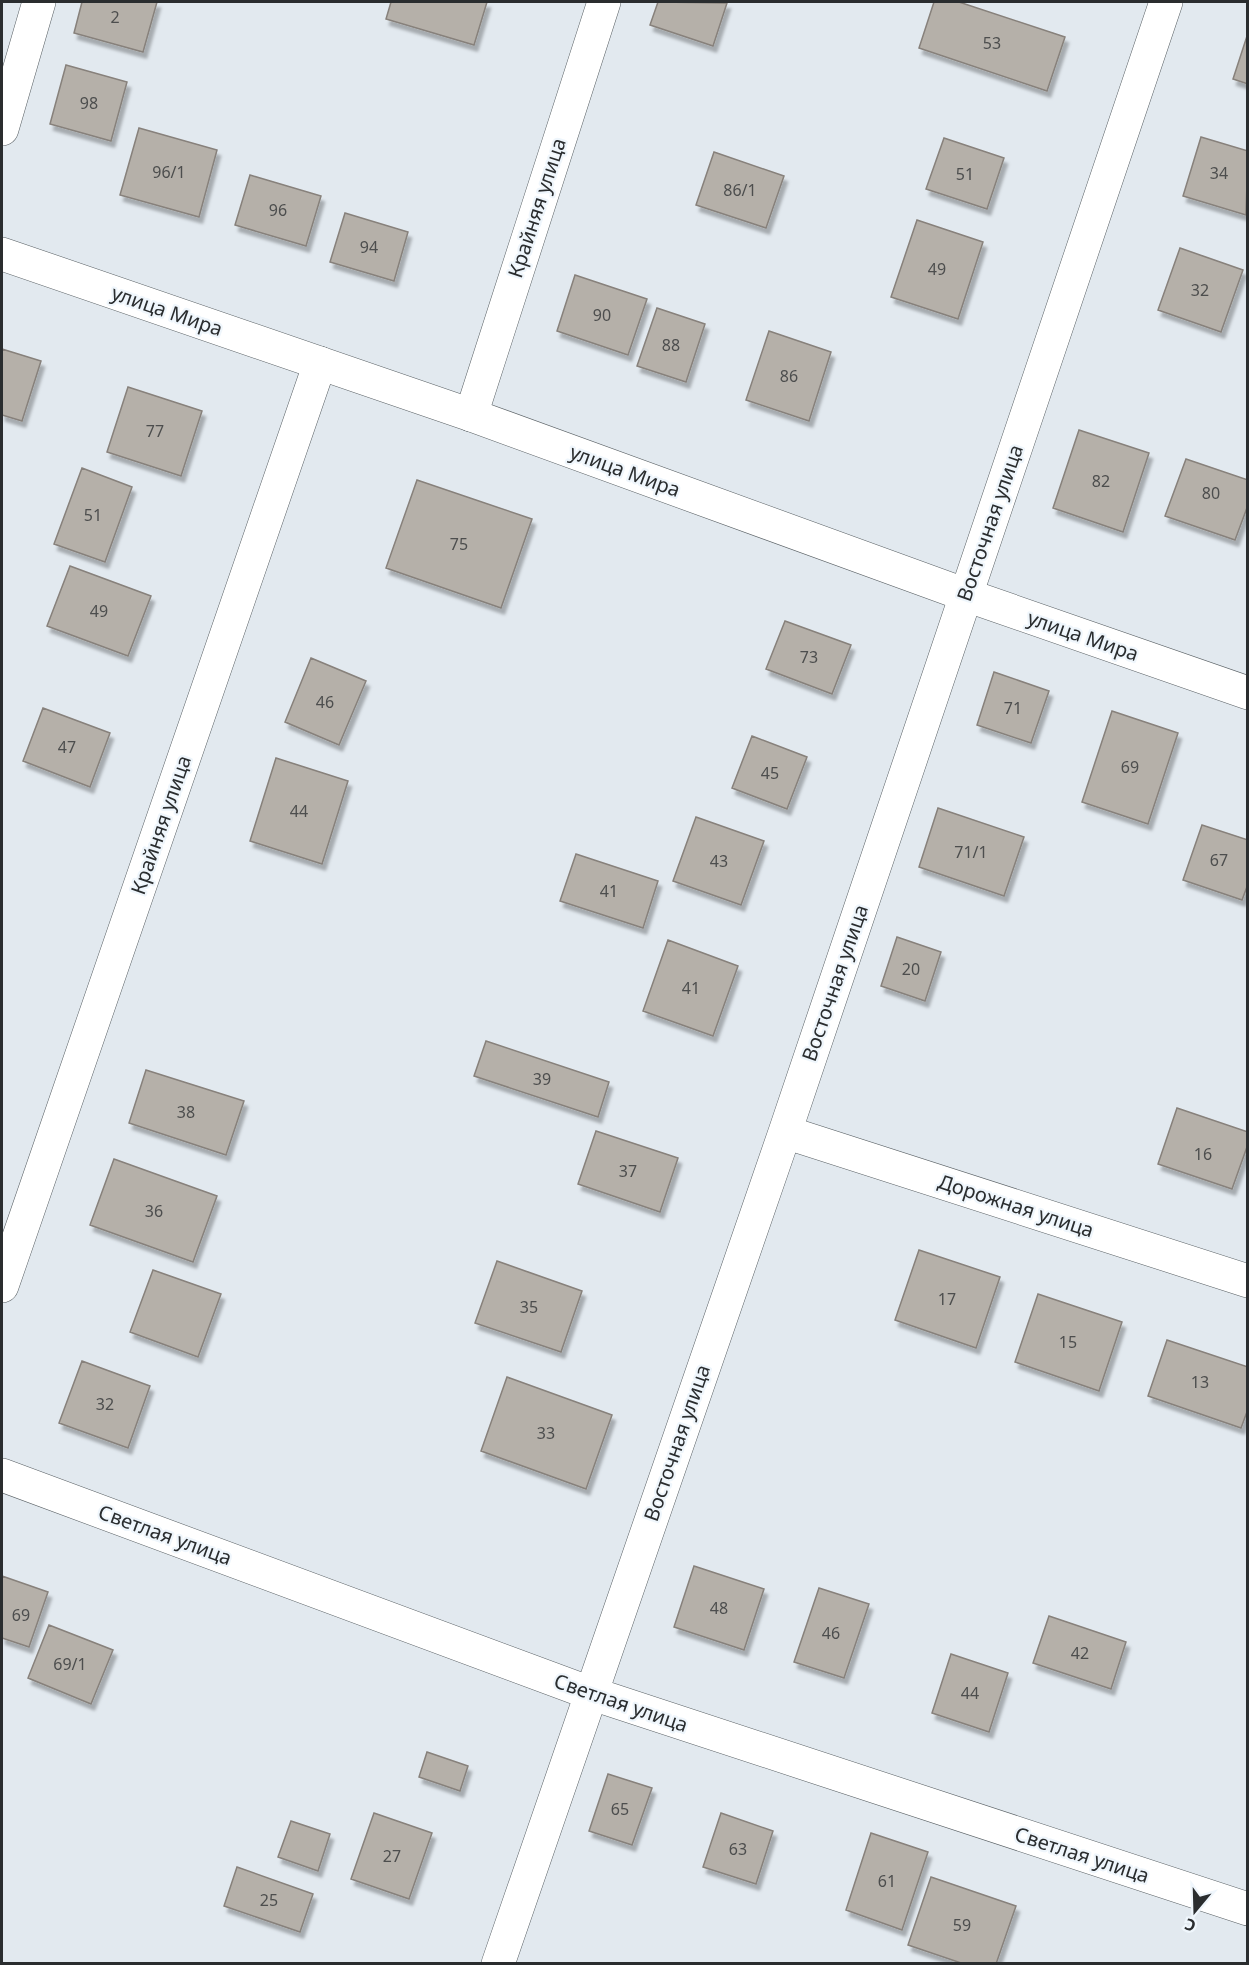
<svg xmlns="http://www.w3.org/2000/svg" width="1249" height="1965" font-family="'Noto Sans',sans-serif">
	<defs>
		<filter id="shadow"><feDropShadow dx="3.5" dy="6" stdDeviation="1.5" flood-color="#0004"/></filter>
	</defs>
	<rect width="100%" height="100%" fill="#e2e9ef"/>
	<path fill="#b5b0a9" stroke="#87817b" stroke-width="1.5" filter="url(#shadow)" d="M82,2H157L143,52L74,33Z
		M391,2H487L474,45L386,19Z
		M658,2L727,3L713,46L650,25Z
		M934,2H959L1065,37L1047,91L919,48Z
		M1248,33V84L1233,79Z
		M66,65L127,82L111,141L50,124Z
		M139,128L217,150L199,217L120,195Z
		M1201,137L1248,151L1246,215L1183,196Z
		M944,138L1004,158L987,209L926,189Z
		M714,152L784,176L766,228L696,205Z
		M250,175L321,196L306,246L235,225Z
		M345,213L408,232L394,281L330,262Z
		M917,220L983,242L958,319L891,297Z
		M1180,248L1243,270L1221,332L1158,310Z
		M575,275L647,299L628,355L557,331Z
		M657,308L705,324L686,382L637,366Z
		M769,331L831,352L809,421L746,400Z
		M2,349L41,361L22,421L2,415Z
		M128,387L202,411L181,476L107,452Z
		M1079,430L1149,453L1123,532L1053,508Z
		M1186,459L1248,480V505L1235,540L1165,516Z
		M82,468L132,487L105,562L54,544Z
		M417,480L532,519L501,608L386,568Z
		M70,566L151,596L128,656L47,626Z
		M785,621L851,645L832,694L766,669Z
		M311,658L366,681L339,745L285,722Z
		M994,672L1049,691L1031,743L977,725Z
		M43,708L110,733L90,787L23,761Z
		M1112,711L1178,733L1148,824L1082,802Z
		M752,736L807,757L787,809L732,788Z
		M276,758L348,781L322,864L250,841Z
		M938,808L1024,837L1004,896L919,867Z
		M696,817L764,841L741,905L673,881Z
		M1202,825L1248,840V884L1242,900L1183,880Z
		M576,854L658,881L643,928L560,901Z
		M897,937L941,952L925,1001L881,986Z
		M668,940L738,966L713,1036L643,1011Z
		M486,1041L609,1082L598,1117L474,1076Z
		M146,1070L244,1101L226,1155L129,1123Z
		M1177,1108L1248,1132V1144L1232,1189L1158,1164Z
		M596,1131L678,1158L660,1212L578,1184Z
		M114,1159L217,1196L193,1262L90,1225Z
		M919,1250L1000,1277L976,1348L895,1320Z
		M497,1261L582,1291L561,1352L475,1323Z
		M153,1270L221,1294L198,1357L130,1332Z
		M1038,1294L1122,1322L1099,1391L1015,1362Z
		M1167,1340L1248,1367V1409L1241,1428L1148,1396Z
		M82,1361L150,1386L128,1448L59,1423Z
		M507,1377L612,1415L586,1489L481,1451Z
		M694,1566L764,1589L744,1650L674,1627Z
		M2,1576L48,1592L29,1647L2,1638Z
		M819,1588L869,1604L844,1678L794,1662Z
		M1049,1616L1126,1642L1111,1689L1033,1663Z
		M49,1625L113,1650L91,1704L28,1678Z
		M951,1654L1008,1673L989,1732L932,1713Z
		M427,1752L468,1766L460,1791L419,1777Z
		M608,1774L652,1788L632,1845L589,1831Z
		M374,1813L432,1833L409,1899L351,1879Z
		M721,1813L773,1831L756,1884L703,1867Z
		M291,1821L330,1834L318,1871L278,1857Z
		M871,1833L928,1852L902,1930L846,1910Z
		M237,1867L313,1894L300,1932L224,1906Z
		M931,1877L1016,1906L996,1964H964L908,1945Z"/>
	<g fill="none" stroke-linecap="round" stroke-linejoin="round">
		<defs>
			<path id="street" d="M2,129L39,2
				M471,415L604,2
				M785,1132L1248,1281
				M2,1286L320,363
				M2,1475L590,1693L1248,1909
				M498,1964L785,1132L1166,2"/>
			<path id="secondary" d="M2,254L471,415L966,595L1248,693"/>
		</defs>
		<use href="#street" stroke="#5a6165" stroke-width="34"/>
		<use href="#secondary" stroke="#5a6165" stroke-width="34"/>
		<use href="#street" stroke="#fff" stroke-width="33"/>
		<use href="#secondary" stroke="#fff" stroke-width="33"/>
	</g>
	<g text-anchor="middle" stroke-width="4.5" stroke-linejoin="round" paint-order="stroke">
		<g font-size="16" fill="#4d4e4e">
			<text x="115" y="23">2</text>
			<text x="992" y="49">53</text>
			<text x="89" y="109">98</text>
			<text x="169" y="178">96/1</text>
			<text x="1219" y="179">34</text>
			<text x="965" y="180">51</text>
			<text x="740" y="196">86/1</text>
			<text x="278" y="216">96</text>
			<text x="369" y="253">94</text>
			<text x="937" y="275">49</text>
			<text x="1200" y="296">32</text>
			<text x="602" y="321">90</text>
			<text x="671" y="351">88</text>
			<text x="789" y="382">86</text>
			<text x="155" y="437">77</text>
			<text x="1101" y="487">82</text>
			<text x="1211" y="499">80</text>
			<text x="93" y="521">51</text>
			<text x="459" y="550">75</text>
			<text x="99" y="617">49</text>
			<text x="809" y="663">73</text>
			<text x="325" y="708">46</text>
			<text x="1013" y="714">71</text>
			<text x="67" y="753">47</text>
			<text x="1130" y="773">69</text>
			<text x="770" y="779">45</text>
			<text x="299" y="817">44</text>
			<text x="971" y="858">71/1</text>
			<text x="1219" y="866">67</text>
			<text x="719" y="867">43</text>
			<text x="609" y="897">41</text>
			<text x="911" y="975">20</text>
			<text x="691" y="994">41</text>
			<text x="542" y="1085">39</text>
			<text x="186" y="1118">38</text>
			<text x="1203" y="1160">16</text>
			<text x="628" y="1177">37</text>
			<text x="154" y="1217">36</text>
			<text x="947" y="1305">17</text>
			<text x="529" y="1313">35</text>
			<text x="1068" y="1348">15</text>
			<text x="1200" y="1388">13</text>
			<text x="105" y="1410">32</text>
			<text x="546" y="1439">33</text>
			<text x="719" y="1614">48</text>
			<text x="21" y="1621">69</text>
			<text x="831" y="1639">46</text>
			<text x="1080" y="1659">42</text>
			<text x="70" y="1670">69/1</text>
			<text x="970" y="1699">44</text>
			<text x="620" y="1815">65</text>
			<text x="738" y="1855">63</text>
			<text x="392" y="1862">27</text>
			<text x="887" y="1887">61</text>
			<text x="269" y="1906">25</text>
			<text x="962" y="1931">59</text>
		</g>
		<g font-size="20" fill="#2a2d2f" stroke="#eff6fc">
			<text transform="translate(537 208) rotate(-72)" y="7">Крайняя улица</text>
			<text transform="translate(167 311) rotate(19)" y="7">улица Мира</text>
			<text transform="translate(625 471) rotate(20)" y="7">улица Мира</text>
			<text transform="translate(990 523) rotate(-71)" y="7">Восточная улица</text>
			<text transform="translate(1083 636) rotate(19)" y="7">улица Мира</text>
			<text transform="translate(161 825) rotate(-71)" y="7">Крайняя улица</text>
			<text transform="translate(835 983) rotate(-71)" y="7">Восточная улица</text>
			<text transform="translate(1016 1206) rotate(18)" y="7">Дорожная улица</text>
			<text transform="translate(677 1443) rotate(-71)" y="7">Восточная улица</text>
			<text transform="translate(165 1535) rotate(20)" y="7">Светлая улица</text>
			<text transform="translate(621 1703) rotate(19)" y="7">Светлая улица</text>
			<text transform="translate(1082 1855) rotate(18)" y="7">Светлая улица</text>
		</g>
	</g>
	<rect width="1249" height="1965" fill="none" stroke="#2a2d2f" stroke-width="6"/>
	<g transform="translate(1195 1911) rotate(199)" stroke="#eff6fc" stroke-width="4.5" paint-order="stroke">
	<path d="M0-4.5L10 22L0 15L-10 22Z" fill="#2a2d2f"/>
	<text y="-9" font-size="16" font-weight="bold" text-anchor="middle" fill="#2a2d2f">С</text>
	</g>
</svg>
